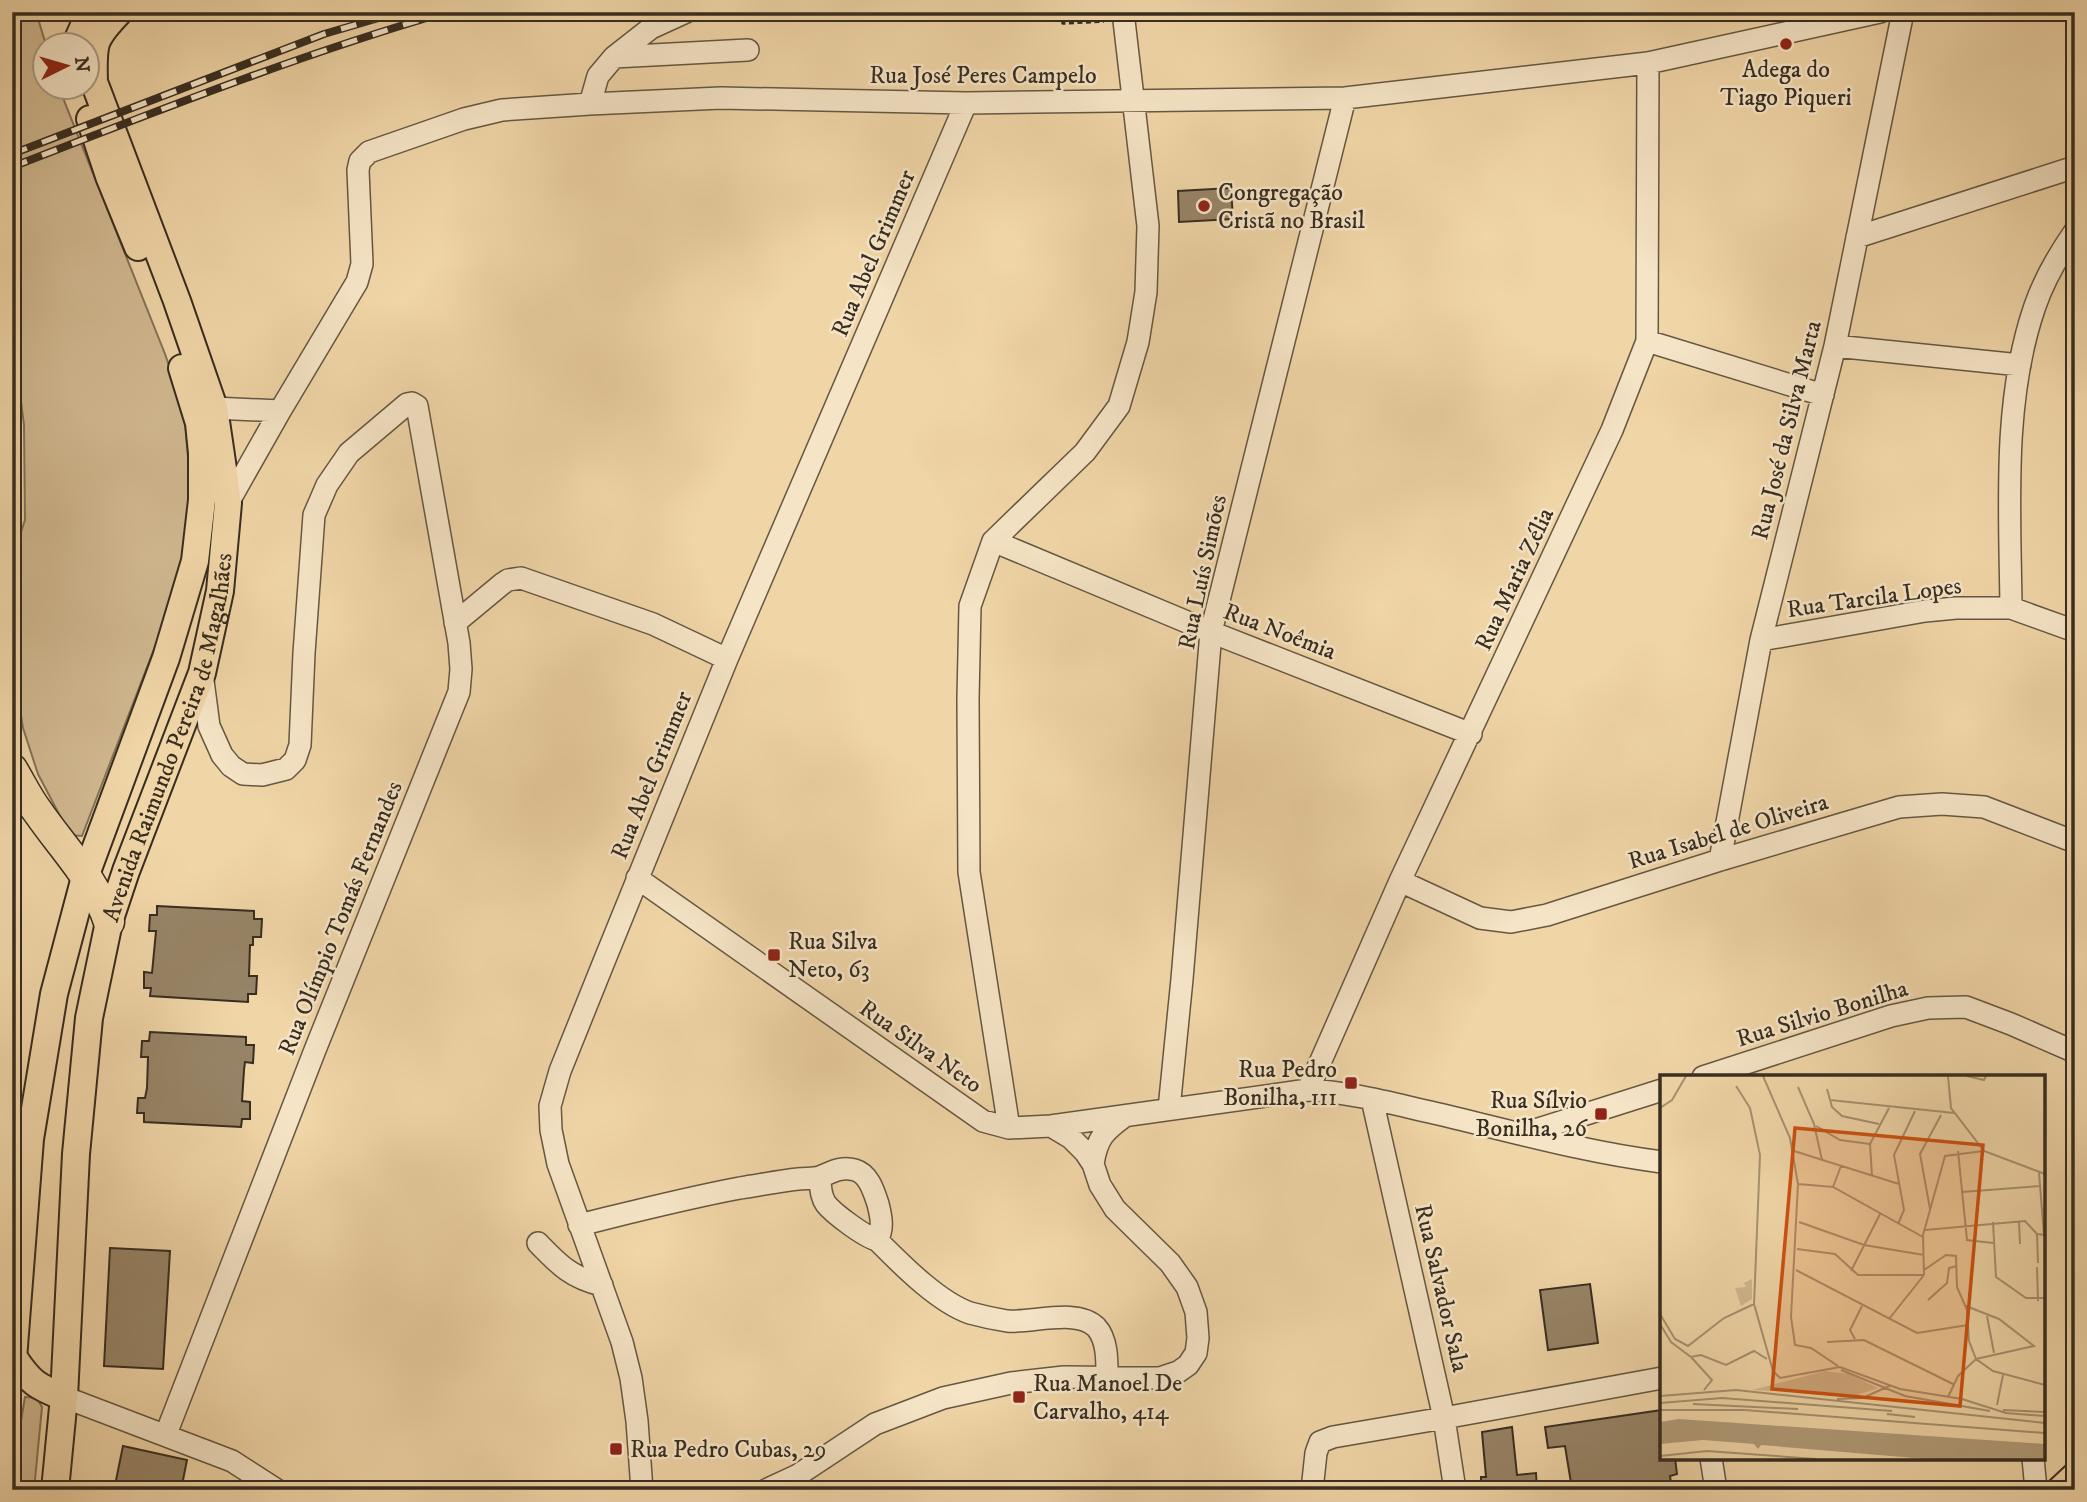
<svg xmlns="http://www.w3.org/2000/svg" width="2087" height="1502" font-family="'IM FELL DW Pica',serif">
	<rect width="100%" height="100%" fill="#f0d5a7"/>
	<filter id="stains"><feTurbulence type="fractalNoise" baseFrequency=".00286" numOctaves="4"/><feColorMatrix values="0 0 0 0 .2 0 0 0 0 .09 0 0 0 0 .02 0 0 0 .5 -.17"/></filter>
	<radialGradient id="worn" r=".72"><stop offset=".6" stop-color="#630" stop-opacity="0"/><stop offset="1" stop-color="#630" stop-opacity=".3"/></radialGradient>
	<path fill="#d1b890" stroke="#847258" stroke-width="2" d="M12,12H36L46,45V88H59L165,354L184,408L190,483L185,546L174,597L82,836L70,835L38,774L23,728L15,680L12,558L25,520L24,425L20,393L12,363Z
		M25,1397L37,1398L42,1407L34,1490H12V1475Z"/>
	<path fill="#978467" stroke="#372d21" stroke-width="2" d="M1231,188L1233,219L1179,222L1178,191Z
		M157,906L254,911V919H262L261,937H253V945H250L249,976H257L256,994H248V1002L150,996L151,988H144V972L152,973L156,931H149L150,915H157Z
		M150,1032L246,1037V1045H254L253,1063L245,1062L244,1070L242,1101L250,1102V1119H242L241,1127L144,1122V1113H137L138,1098H145L147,1088L148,1057H141L142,1041H149Z
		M110,1248L170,1251L163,1369L104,1366Z
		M1590,1284L1598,1343L1548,1350L1540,1290Z
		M1662,1410V1458H1675L1677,1474L1670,1476L1672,1490H1600V1485L1572,1489L1565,1446L1548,1448L1545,1427Z
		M1512,1427L1517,1475L1536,1473L1537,1490H1481V1477H1486L1482,1432Z
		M123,1446L187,1460L181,1490H114Z"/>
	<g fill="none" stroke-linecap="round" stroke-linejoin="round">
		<defs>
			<path id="minor" d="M614,57L651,28L686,12
				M590,104L598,76L614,57L748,50
				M1857,237L2075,167
				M1647,341L1823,395
				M1835,346L2020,365
				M214,408L280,411
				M228,503L280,411L357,282L362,264L358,170L360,161L369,152L464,119L502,110L590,104L721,98L966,103L1345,98L1648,63L1880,12
				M993,541L1211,632L1471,734
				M2011,608C2010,510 2002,401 2035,306C2044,280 2059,254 2075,231
				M455,623L502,584L508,580L521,578L653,624L727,659
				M1761,640L1925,611L1956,608H2011L2075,631
				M1720,860L1761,640L1835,346L1903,12
				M637,878L983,1121L1009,1128L1051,1126L1308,1090C1349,1092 1390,1103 1430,1112C1507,1130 1583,1152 1662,1162
				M1400,881L1480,918L1511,922L1547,915L1720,860L1899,807L1942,804L1984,807L2075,842
				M1703,1077L1891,1016L1928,1008L1966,1007L2011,1024L2075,1052
				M1308,1090L1400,881L1612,430L1647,341L1648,63
				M1372,1099L1444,1418L1455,1490
				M1169,1109L1182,979L1211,632L1345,98
				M1009,1128L969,872L968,699L970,606L993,541L1085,452L1119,406L1138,342L1146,292L1148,226L1123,12
				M1526,1133L1662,1090
				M1093,1164C1097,1138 1104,1131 1125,1116
				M820,1177C820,1186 821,1197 826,1204C834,1214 865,1237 877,1240C901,1264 938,1302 970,1313C981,1316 995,1319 1007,1321C1032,1323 1077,1308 1096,1327C1108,1340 1107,1362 1107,1379
				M579,1225C632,1212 686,1198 740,1188C760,1185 779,1181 798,1179C805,1178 814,1179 820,1177C832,1172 841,1166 855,1170C869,1174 874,1192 878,1204C881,1216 884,1229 877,1240
				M538,1243C559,1265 572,1278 602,1285
				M64,1397L232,1461L277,1490
				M166,1434L315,1050L459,692L461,669L459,643L417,406L412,403L407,404L349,453L327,485L314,515L304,653L300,745L295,760L286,769L262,775L243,774L231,766L222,755L209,726L202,673
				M1711,1458L1716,1490
				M2033,1458L2036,1490
				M642,1490L637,1421L631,1378L622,1342L558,1164L551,1130L550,1106L560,1071L601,969L727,659L966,103
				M766,1490L798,1475L875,1424L943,1398L1011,1383L1064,1377L1160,1378L1178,1372L1188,1365L1196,1353L1198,1338L1196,1312L1187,1287L1170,1263L1115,1209L1100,1185L1093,1164L1085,1152L1071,1138L1051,1126
				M1312,1490L1316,1453L1320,1442L1333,1437L1444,1418L1662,1378"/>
			<g id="major">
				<path d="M75,46L90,12"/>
				<path d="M90,119L109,176L138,247"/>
				<path d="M14,1358C30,1382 37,1387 64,1397"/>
				<path d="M12,1372L30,1139L54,994L85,877L166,658L195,561L202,500V453L199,423L182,368"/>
				<path id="s1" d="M55,1490L64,1397L76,1154L89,1018L109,922L126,871L202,673L220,591L228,503L214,408L177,301L94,82C93,44 92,40 119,12"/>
				<path d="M2060,1490L2075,1476"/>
			</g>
			<path id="highway" d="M12,769C21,784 28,799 38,812C62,847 96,881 109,922"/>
		</defs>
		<use href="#minor" stroke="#655742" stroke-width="24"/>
		<use href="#major" stroke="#372d21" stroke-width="30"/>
		<use href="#highway" stroke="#372d21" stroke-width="33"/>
		<path stroke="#372d21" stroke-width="3.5" stroke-dasharray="5 3.5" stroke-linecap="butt" d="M1062,12L1063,23L1104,21"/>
		<use href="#minor" stroke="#f5e4c6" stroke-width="21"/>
		<use href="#major" stroke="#f0d5a7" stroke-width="26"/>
		<use href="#highway" stroke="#f0d5a7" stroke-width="30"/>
		<defs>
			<path id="rail" d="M12,154L324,34L399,12
				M12,167C157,111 298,55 447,12"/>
		</defs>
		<use href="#rail" stroke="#372d21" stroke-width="8"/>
		<use href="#rail" stroke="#f5e4c6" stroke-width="5" stroke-dasharray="16" stroke-linecap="butt"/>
	</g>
	<g fill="#8f2418" stroke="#f5e4c6" stroke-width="2.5">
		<circle cx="1786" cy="44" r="7"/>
		<circle cx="1204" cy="206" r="7"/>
		<rect x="767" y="948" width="14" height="14" rx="3.5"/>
		<rect x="1344" y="1076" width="14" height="14" rx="3.5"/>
		<rect x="1594" y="1107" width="14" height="14" rx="3.5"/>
		<rect x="1012" y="1390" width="14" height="14" rx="3.5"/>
		<rect x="609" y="1442" width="14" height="14" rx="3.5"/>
	</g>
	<g text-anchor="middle" stroke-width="5" stroke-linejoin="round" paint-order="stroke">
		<g font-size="24" fill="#372d21" stroke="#f5e4c6" text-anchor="start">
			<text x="1786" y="77" text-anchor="middle">Adega do<tspan x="1786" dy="28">Tiago Piqueri</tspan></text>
			<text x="1218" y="200">Congregação<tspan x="1218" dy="28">Cristã no Brasil</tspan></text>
			<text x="788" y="949">Rua Silva<tspan x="788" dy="28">Neto, 63</tspan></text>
			<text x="1337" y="1077" text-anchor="end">Rua Pedro<tspan x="1337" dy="28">Bonilha, 111</tspan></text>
			<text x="1587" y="1108" text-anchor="end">Rua Sílvio<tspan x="1587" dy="28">Bonilha, 26</tspan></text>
			<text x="1033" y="1391">Rua Manoel De<tspan x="1033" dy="28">Carvalho, 414</tspan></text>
			<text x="630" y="1457">Rua Pedro Cubas, 29</text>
		</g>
		<g font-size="24" fill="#372d21" stroke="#f5e4c6">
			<text x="983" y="83">Rua José Peres Campelo</text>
			<text transform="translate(873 253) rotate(-67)" y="8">Rua Abel Grimmer</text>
			<text transform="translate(1786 430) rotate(-76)" y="8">Rua José da Silva Marta</text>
			<text transform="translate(1202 572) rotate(-78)" y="8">Rua Luís Simões</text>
			<text transform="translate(1514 579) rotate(-65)" y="8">Rua Maria Zélia</text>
			<text transform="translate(1874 597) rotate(-8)" y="8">Rua Tarcila Lopes</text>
			<text transform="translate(1280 631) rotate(21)" y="8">Rua Noêmia</text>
			<text dy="8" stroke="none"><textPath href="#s1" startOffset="766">Avenida Raimundo Pereira de Magalhães</textPath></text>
			<text transform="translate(651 775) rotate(-68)" y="8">Rua Abel Grimmer</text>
			<text transform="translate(1728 831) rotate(-17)" y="8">Rua Isabel de Oliveira</text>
			<text transform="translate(340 918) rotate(-68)" y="8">Rua Olímpio Tomás Fernandes</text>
			<text transform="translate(1822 1013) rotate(-17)" y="8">Rua Silvio Bonilha</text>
			<text transform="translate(921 1046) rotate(35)" y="8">Rua Silva Neto</text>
			<text transform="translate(1442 1288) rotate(77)" y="8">Rua Salvador Sala</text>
		</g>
	</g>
	<g transform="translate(1660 1075)">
		<rect width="385" height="385" fill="#f0d5a7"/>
		<path d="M92,204V224L81,231L75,213L86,212L84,208ZM165,296L189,299L218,313L197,320L92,315Z" fill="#d1b890"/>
		<path d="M19,344L385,369V384H266L101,370L98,374L94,369L43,365L0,369V347Z" fill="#b19c79"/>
		<path fill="none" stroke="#a69271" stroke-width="2" d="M103,1L130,63L138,109L131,242L135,270L151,273L178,291M288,1L291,33L324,76L385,99M307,1L324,5L326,1M76,11L90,33L100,80L94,230M138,12L154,49L162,85M167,14L172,32L182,41L219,49M170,25L294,38M0,33L12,25L26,1M156,51L180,65L210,69M134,76L239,109M298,76L307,165L333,168M379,98L384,160M212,101L210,69L229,33M138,109L173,112L263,162M173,112L181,91M302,117L380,111M270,134L260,79L281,40M359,146L360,169M139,147L204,170L264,180M333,147L336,202L366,223H385M238,149L244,135L234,80L255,36M265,155L365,146L377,159L385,160M377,159L378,188M137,174L175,179L198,200H264M377,192L378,226M136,195L257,258L308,250M264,195L286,180L296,181L297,212L307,235L309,266L316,284L333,296L385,310M191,196L220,139M264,200L263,160L285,81L323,76M268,225L287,208L289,193L297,191M0,239L15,264L28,271L64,243L94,229L113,296L120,303L180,292L240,314L302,324L346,338L385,341M327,241L334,278M229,244L264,200M0,249L11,267L31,282L41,280L66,290L94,276L107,284M195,264L190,255L202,231M167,267L204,265L293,309M31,282L52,305L44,315M181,295L245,321L330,336M0,321L76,315L385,348M288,322L298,301L316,284L374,271L339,244L306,231M177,324L203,323L229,311M0,328L62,323L232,336M33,329L138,334M337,330L343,300M0,335H84L385,358M343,335L385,337M227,339L255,342M0,381L47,376L156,384"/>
		<path fill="#cd520f" fill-opacity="0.15" stroke="#cd520f" stroke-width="3.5" d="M135,53L323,70L300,331L112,314Z"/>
		<rect width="385" height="385" fill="none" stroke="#372d21" stroke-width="3.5"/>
	</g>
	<rect width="2087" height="1502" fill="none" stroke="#f0d5a7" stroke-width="42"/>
	<rect x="14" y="14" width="2059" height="1474" fill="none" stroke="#372d21" stroke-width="3.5"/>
	<rect x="21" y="21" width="2045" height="1460" fill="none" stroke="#372d21" stroke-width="2"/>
	<g transform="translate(66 66) rotate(85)"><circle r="33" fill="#f5e4c6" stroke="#a99b84" stroke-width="2"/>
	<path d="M0-5L12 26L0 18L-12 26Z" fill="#8f2418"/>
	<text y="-10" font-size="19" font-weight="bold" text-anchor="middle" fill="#372d21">N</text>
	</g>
	<rect width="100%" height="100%" filter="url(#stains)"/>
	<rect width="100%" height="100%" fill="url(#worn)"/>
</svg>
